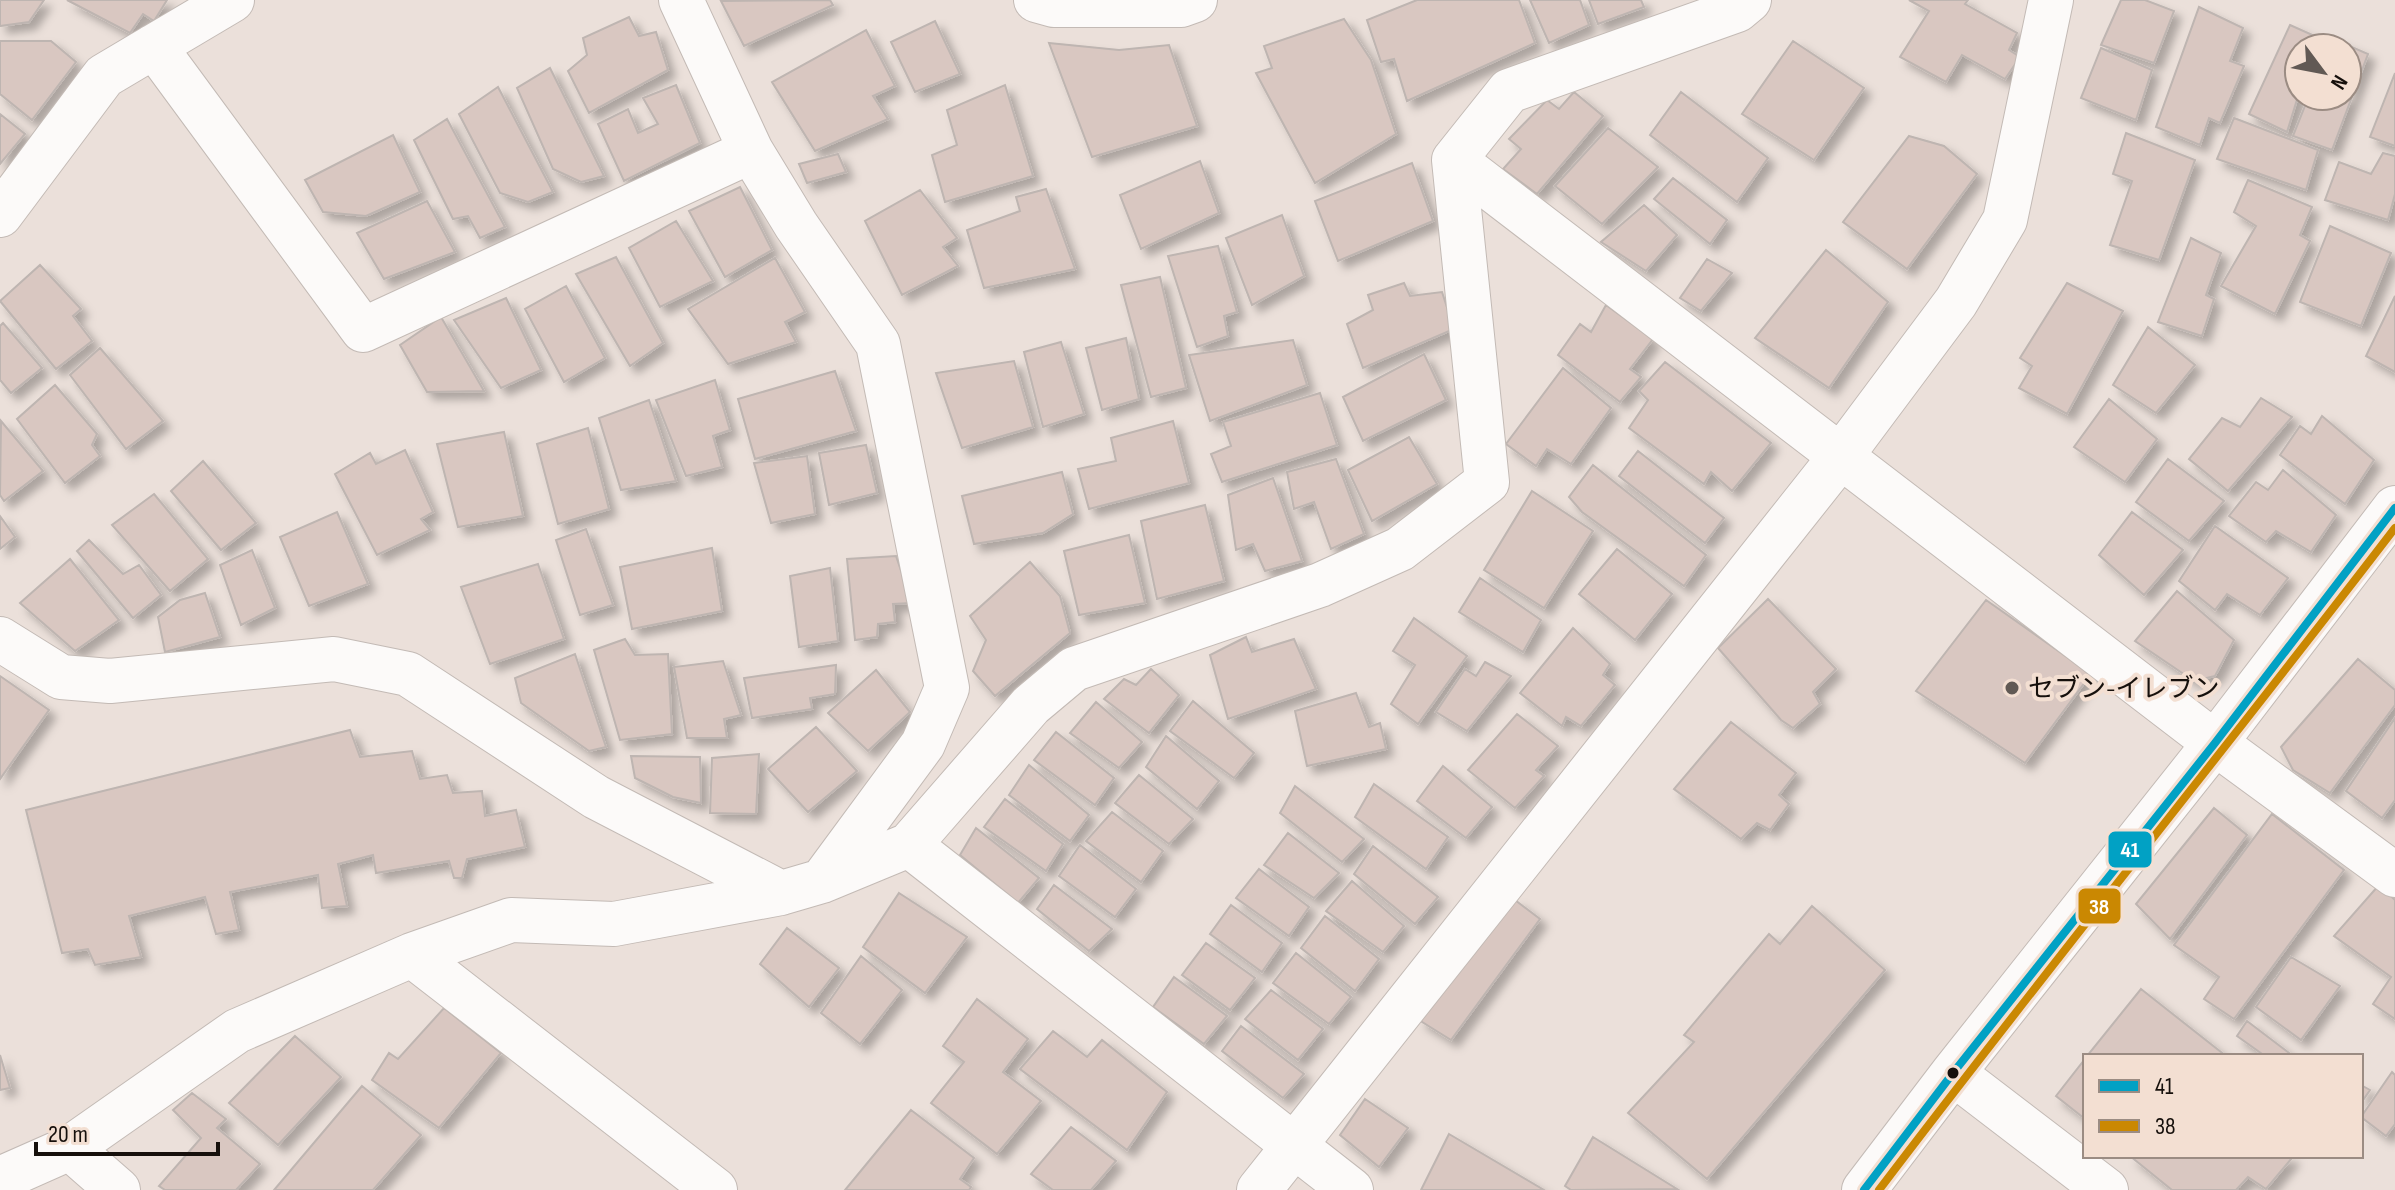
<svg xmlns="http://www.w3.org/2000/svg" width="2395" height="1190" font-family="'Sofia Sans Condensed','Noto Sans JP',sans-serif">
	<defs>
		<filter id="shadow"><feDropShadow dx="7" dy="7" stdDeviation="4" flood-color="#0004"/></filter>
	</defs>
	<rect width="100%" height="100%" fill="#ebe0da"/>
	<path fill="#d9c7c1" stroke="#beb5b1" stroke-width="2" filter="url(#shadow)" d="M0,0H44L29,22L0,26Z
		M67,0H167L154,21L143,14L130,33Z
		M830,0L833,5L744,46L721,1Z
		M1417,0H1519L1535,43L1407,101L1394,59L1381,62L1367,20Z
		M1530,0H1580L1589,25L1549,43Z
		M1589,0H1641L1644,7L1598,24Z
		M1909,0H1968L1965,4L2017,33L2009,50L2020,57L2005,79L1962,55L1946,82L1900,57L1929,11Z
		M2121,0H2145L2174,11L2154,63L2101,45Z
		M2199,7L2243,28L2230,61L2244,66L2220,123L2209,118L2200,145L2156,127Z
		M629,17L639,36L656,32L668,70L589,113L568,71L587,55L583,38Z
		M1344,19L1371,60L1396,134L1315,183L1256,73L1272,68L1264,46Z
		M935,21L960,74L915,92L891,42Z
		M2290,25L2317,37L2313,48H2299V93L2287,132L2249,114Z
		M866,30L895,86L873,96L888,119L815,151L772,82Z
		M2331,38L2368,54L2332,150L2293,136L2309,96H2347V48H2327Z
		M0,41H51L76,62L32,120L0,94Z
		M1793,41L1864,88L1814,160L1742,114Z
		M1049,43L1119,50L1169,45L1197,126L1092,157Z
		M2101,48L2152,70L2136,120L2081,98Z
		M550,68L604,176L581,182L553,169L517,88Z
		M2395,73V146L2370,137Z
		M676,85L700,143L624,181L598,124L628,109L638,133L658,124L643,98Z
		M1005,85L1033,176L945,202L932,155L957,145L947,110Z
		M498,87L553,192L528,202L500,193L459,114Z
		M1574,92L1603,116L1537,194L1503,169L1521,149L1509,139L1547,100L1559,109Z
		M1681,92L1768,158L1737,202L1650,135Z
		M0,114L25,134L0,164Z
		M2234,118L2318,150L2306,190L2217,159Z
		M447,119L505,227L480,238L468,216L453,219L414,140Z
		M1608,128L1658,167L1602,224L1555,186Z
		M2126,133L2195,160L2159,260L2110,245L2132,181L2113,174Z
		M393,135L420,192L366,216L323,212L305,180Z
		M1909,136L1944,146L1977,174L1907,269L1843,222Z
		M2383,153L2395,156V194L2388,220L2325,200L2339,162L2371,174Z
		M838,154L846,172L807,183L799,164Z
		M1200,161L1219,213L1141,249L1120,195Z
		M1412,163L1433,221L1338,261L1315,201Z
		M1673,178L1727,220L1710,244L1654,199Z
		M2248,180L2312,207L2300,235L2310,241L2275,314L2221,286L2256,226L2234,212Z
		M740,187L772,250L725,277L689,211Z
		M1046,189L1075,269L984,288L967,230L1020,211L1016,197Z
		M920,190L957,238L943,247L958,266L902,295L865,221Z
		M427,201L455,252L384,279L357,233Z
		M1644,205L1677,235L1646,271L1601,242Z
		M1282,215L1304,276L1252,305L1226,238Z
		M676,221L713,281L660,307L629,248Z
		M2330,226L2391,253L2361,326L2300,302Z
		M2191,238L2221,253L2206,295L2214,299L2202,336L2158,322Z
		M1218,246L1237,312L1224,316L1228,336L1197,347L1168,256Z
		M1826,250L1888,302L1829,388L1755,338Z
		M616,257L663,343L630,366L576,274Z
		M775,258L805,312L785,322L796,342L728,364L688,309Z
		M1707,259L1732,273L1701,311L1680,298Z
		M40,265L81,309L73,316L92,341L56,369L0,301Z
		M1160,277L1186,388L1151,397L1121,285Z
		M1404,283L1410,296L1442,292L1454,329L1363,368L1347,324L1373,310L1368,295Z
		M2067,283L2123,311L2067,414L2019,388L2032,366L2020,358Z
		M566,286L605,358L564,382L525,309Z
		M2395,296V372L2366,356Z
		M506,298L541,370L501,388L454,320Z
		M1606,305L1653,339L1630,369L1641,377L1620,402L1558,355L1580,324L1591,332Z
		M441,317L484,391L427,392L400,345Z
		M3,323L42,368L11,393L0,380V326Z
		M2148,327L2195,365L2156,413L2113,385Z
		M1126,338L1139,399L1102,410L1086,348Z
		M1293,340L1307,385L1210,421L1189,355Z
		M1061,342L1084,414L1043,427L1024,352Z
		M100,348L163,421L126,449L70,375Z
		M1424,354L1446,400L1363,441L1343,397Z
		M1014,361L1033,427L962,448L936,373Z
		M1665,362L1771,443L1732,491L1711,472L1704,484L1629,428L1648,400L1639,391Z
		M1563,368L1611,408L1571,464L1547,449L1536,466L1506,444Z
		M835,371L856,431L755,459L738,399Z
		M715,380L730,430L713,436L722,467L686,476L656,400Z
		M55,385L97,434L92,445L100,456L65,483L17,419Z
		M1320,393L1337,445L1222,482L1211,454L1231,446L1223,422Z
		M2261,398L2292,417L2228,491L2189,459L2222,418L2240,427Z
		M2109,399L2157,439L2125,482L2074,447Z
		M649,400L676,481L621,490L599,418Z
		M2322,416L2374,460L2345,504L2280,455L2300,426L2311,434Z
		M1,421L43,471L4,501L0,495Z
		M1173,421L1189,483L1089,509L1078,469L1116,461L1111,438Z
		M588,428L609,509L558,524L537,444Z
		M504,432L523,516L458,527L437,444Z
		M1409,437L1437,484L1372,521L1348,470Z
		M866,445L877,493L829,505L819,453Z
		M405,450L433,512L421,519L430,530L377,555L335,474L370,453L376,464Z
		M1638,451L1724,518L1705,543L1619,476Z
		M807,456L815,514L771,523L754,463Z
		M1336,459L1364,534L1331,549L1314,502L1294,509L1287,472Z
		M2168,459L2224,501L2189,541L2136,502Z
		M203,461L256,523L221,550L171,491Z
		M1593,465L1706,555L1684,586L1582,512L1569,497Z
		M2283,470L2336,515L2311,552L2276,531L2266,542L2229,516L2256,482L2268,490Z
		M1062,472L1073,514L1043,533L974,544L962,496Z
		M1273,478L1302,561L1265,571L1253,544L1236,550L1228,495Z
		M1532,491L1593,531L1544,608L1484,570Z
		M154,494L208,559L170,591L112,525Z
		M1205,505L1224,581L1157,599L1141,521Z
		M337,512L368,584L309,606L280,537Z
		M2132,512L2183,550L2144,595L2099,555Z
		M0,516L15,537L0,549Z
		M2215,526L2288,578L2260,615L2227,594L2215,610L2179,581Z
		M586,529L613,605L580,615L556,540Z
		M1129,535L1145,603L1079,615L1064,551Z
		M89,540L123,574L139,565L161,595L133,618L77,551Z
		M712,548L722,611L632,629L620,567Z
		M1617,549L1672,594L1635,640L1579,594Z
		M252,550L275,608L241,625L220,565Z
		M896,556L912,603L893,604L895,622L878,624L877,637L855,640L847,559Z
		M70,559L119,620L75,651L20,603Z
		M1030,562L1060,596L1070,633L995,696L973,671L986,640L970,616Z
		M538,564L564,639L490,664L461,587Z
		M830,568L838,641L799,647L790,576Z
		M1480,578L1541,620L1523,652L1459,612Z
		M2177,591L2234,640L2215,676L2194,681L2135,641Z
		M205,593L220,637L165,652L158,617L180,600Z
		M1768,599L1836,669L1813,692L1820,704L1793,728L1781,720L1718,648Z
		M1986,600L2091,674L2025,763L1916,691Z
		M1414,618L1467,656L1418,724L1391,704L1415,665L1393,651Z
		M1573,628L1610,664L1603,675L1615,685L1581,726L1566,717L1562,726L1520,693Z
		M1246,637L1252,652L1294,639L1316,689L1228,719L1210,655Z
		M625,639L635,655L668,654L672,734L620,740L594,650Z
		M575,654L606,747L589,751L521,703L515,678Z
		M2358,659L2395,690V705L2330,793L2293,770L2281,747Z
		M723,661L741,715L724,719L727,738H687L674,667Z
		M1485,662L1511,676L1467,731L1436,712L1465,669L1476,676Z
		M836,665L835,694L810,698L812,709L752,718L744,678Z
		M1151,669L1179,695L1149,733L1104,699L1124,679L1136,685Z
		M876,670L910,712L868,751L828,713Z
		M0,676L49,710L0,779Z
		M1356,693L1369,727L1380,723L1386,749L1307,766L1295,711Z
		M1193,701L1254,753L1234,778L1170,731Z
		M1096,702L1142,742L1119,768L1070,733Z
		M1517,714L1558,746L1536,770L1544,776L1515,808L1468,770Z
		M2395,718V800L2382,818L2346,791Z
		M1731,722L1796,773L1779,795L1789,804L1770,830L1757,823L1741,839L1674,789Z
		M816,727L857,771L808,812L768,769Z
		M350,730L360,757L412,751L420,779L447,775L453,793L482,791L485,816L516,810L525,847L467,859L462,878H454L449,861L376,873L373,855L338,864L347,906L322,908L318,875L230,892L239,930L216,934L205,897L129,916L141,957L95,965L88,949L62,953L26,810Z
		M1056,732L1114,778L1095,805L1034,760Z
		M1166,736L1219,781L1197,809L1146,767Z
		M759,754L756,814L710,813L712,758Z
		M631,756L700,757L701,803L673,797L635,778Z
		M1029,765L1089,815L1070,841L1009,795Z
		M1443,766L1492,807L1466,838L1417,801Z
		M1139,775L1193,819L1169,844L1115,803Z
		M1374,784L1448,837L1426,869L1355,817Z
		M1295,786L1364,839L1342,862L1280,813Z
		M1005,799L1063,844L1046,871L984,827Z
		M2214,808L2247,835L2170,939L2136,904Z
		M1112,812L1163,851L1141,882L1086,841Z
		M2272,814L2344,870L2234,1019L2204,999L2219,977L2174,945Z
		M976,828L1039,878L1018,903L960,855Z
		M1288,833L1339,873L1314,898L1264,865Z
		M1080,845L1136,889L1115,917L1059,876Z
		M1373,846L1438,897L1415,924L1354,874Z
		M1259,869L1309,907L1289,936L1236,898Z
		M1352,881L1404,926L1383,952L1326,911Z
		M1054,885L1112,929L1089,951L1037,909Z
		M2379,885L2395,900V1019L2373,1004L2391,977L2334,936Z
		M899,893L967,937L925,993L863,947Z
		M1515,900L1540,919L1451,1040L1419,1020Z
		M1231,905L1282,943L1262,972L1210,934Z
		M1812,906L1885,970L1707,1179L1628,1113L1694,1042L1684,1035L1769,934L1780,944Z
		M1325,916L1379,959L1355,991L1301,948Z
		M787,928L839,968L809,1007L760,964Z
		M1206,943L1255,978L1230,1010L1182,975Z
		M1296,953L1351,997L1329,1024L1273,983Z
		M861,956L902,990L860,1044L821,1013Z
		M2291,957L2340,986L2301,1040L2256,1007Z
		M1174,977L1227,1016L1204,1044L1153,1007Z
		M2141,989L2226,1056H2087Z
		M1271,990L1323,1029L1298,1060L1245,1019Z
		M977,999L1028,1039L1003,1072L1041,1101L997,1154L931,1103L964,1062L943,1046Z
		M444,1008L501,1053L439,1128L372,1080L389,1053L398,1059Z
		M2247,1021L2293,1056H2265L2237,1036Z
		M1241,1026L1304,1074L1283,1098L1222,1051Z
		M1053,1031L1087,1057L1102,1040L1167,1092L1127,1150L1020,1069Z
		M295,1036L341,1077L278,1145L229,1103Z
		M0,1055L10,1088L0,1090Z
		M2085,1059V1119L2056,1096Z
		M2392,1072L2395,1075V1124L2386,1136L2361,1117Z
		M2361,1085L2370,1090L2361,1103Z
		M362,1086L421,1135L373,1190H274Z
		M192,1093L226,1119L217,1128L260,1164L236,1190H165L159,1186L201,1138L173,1110Z
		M1365,1099L1408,1128L1379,1167L1340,1135Z
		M911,1110L974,1158L960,1179L971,1187L969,1190H845Z
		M1071,1127L1116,1161L1091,1190H1053L1031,1174Z
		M1449,1134L1544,1190H1421Z
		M1593,1137L1677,1189L1571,1190L1565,1186Z
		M2130,1156H2290L2292,1158L2266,1189L2248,1177L2236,1190H2172Z"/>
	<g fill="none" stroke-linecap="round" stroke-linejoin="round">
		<defs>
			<path id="minor" d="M681,0L751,151L796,225L878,344L947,688L923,744L822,881
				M1036,0L1054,5H1181L1195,0
				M154,46L363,330L751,151
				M1454,160L2215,743L2395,875
				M0,215L104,76L232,0
				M0,639L61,677L110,681L334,659L408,674L596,797L781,893
				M909,845L1351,1190
				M412,955L715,1190
				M1953,1073L2106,1190
				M70,1148L118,1190
				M0,1179L70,1148L237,1031L412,955L511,920L614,924L781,893L822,881L909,845L1031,705L1074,669L1320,585L1400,549L1487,482L1454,160L1509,91L1737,10L1749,0
				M1259,1190L1841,456L1956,302L2005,220L2051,0
				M1864,1190L1953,1073L2215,743L2395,508"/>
		</defs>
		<use href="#minor" stroke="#c3bab5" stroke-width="46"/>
		<use href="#minor" stroke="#fcfaf9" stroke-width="44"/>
		<defs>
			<path id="bus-1" d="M1864,1190L1953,1073L2215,743L2395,508"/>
			<path id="bus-2" d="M1879,1190C2048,967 2225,750 2395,528"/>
		</defs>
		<use href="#bus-1" stroke="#f3dfd2" stroke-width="14"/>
		<use href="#bus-2" stroke="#f3dfd2" stroke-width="14"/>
		<use href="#bus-1" stroke="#01a1c4" stroke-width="8"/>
		<use href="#bus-2" stroke="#ca8802" stroke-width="8"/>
	</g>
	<circle fill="#615954" stroke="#f3dfd2" stroke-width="3" cx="2012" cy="688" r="8"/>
	<circle fill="#16100c" stroke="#f3dfd2" stroke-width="3" cx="1953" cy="1073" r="7"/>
	<g text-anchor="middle" stroke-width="8" stroke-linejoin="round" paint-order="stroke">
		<g font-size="26" fill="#16100c" stroke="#f3dfd2" text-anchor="start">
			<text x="2028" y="697">セブン-イレブン</text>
		</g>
	</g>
	<g stroke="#f3dfd2" stroke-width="3">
		<rect x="2107" y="830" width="46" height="39" rx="8" fill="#01a1c4"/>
		<rect x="2077" y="887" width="45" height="38" rx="8" fill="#ca8802"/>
	</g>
	<g font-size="22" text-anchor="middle" font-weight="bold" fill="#fff">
		<text x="2130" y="857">41</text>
		<text x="2099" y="914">38</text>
	</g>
	<rect x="2083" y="1054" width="280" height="104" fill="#f3dfd2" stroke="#9b8c83" stroke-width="2"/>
	<rect x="2099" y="1080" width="40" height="12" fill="#01a1c4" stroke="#9b8c83" stroke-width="2"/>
	<text x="2155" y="1094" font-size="24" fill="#16100c">41</text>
	<rect x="2099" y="1120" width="40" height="12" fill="#ca8802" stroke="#9b8c83" stroke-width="2"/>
	<text x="2155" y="1134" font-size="24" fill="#16100c">38</text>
	<g transform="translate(2323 72) rotate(122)"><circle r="38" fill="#f3dfd2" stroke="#9b8c83" stroke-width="2"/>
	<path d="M0-6L14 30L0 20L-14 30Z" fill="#615954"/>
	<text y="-12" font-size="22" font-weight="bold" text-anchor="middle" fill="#16100c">N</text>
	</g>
	<path d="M36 1142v12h182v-12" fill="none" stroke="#16100c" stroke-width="4"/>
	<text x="48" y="1142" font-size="24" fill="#16100c" stroke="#f3dfd2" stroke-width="6" paint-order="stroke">20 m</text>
</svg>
